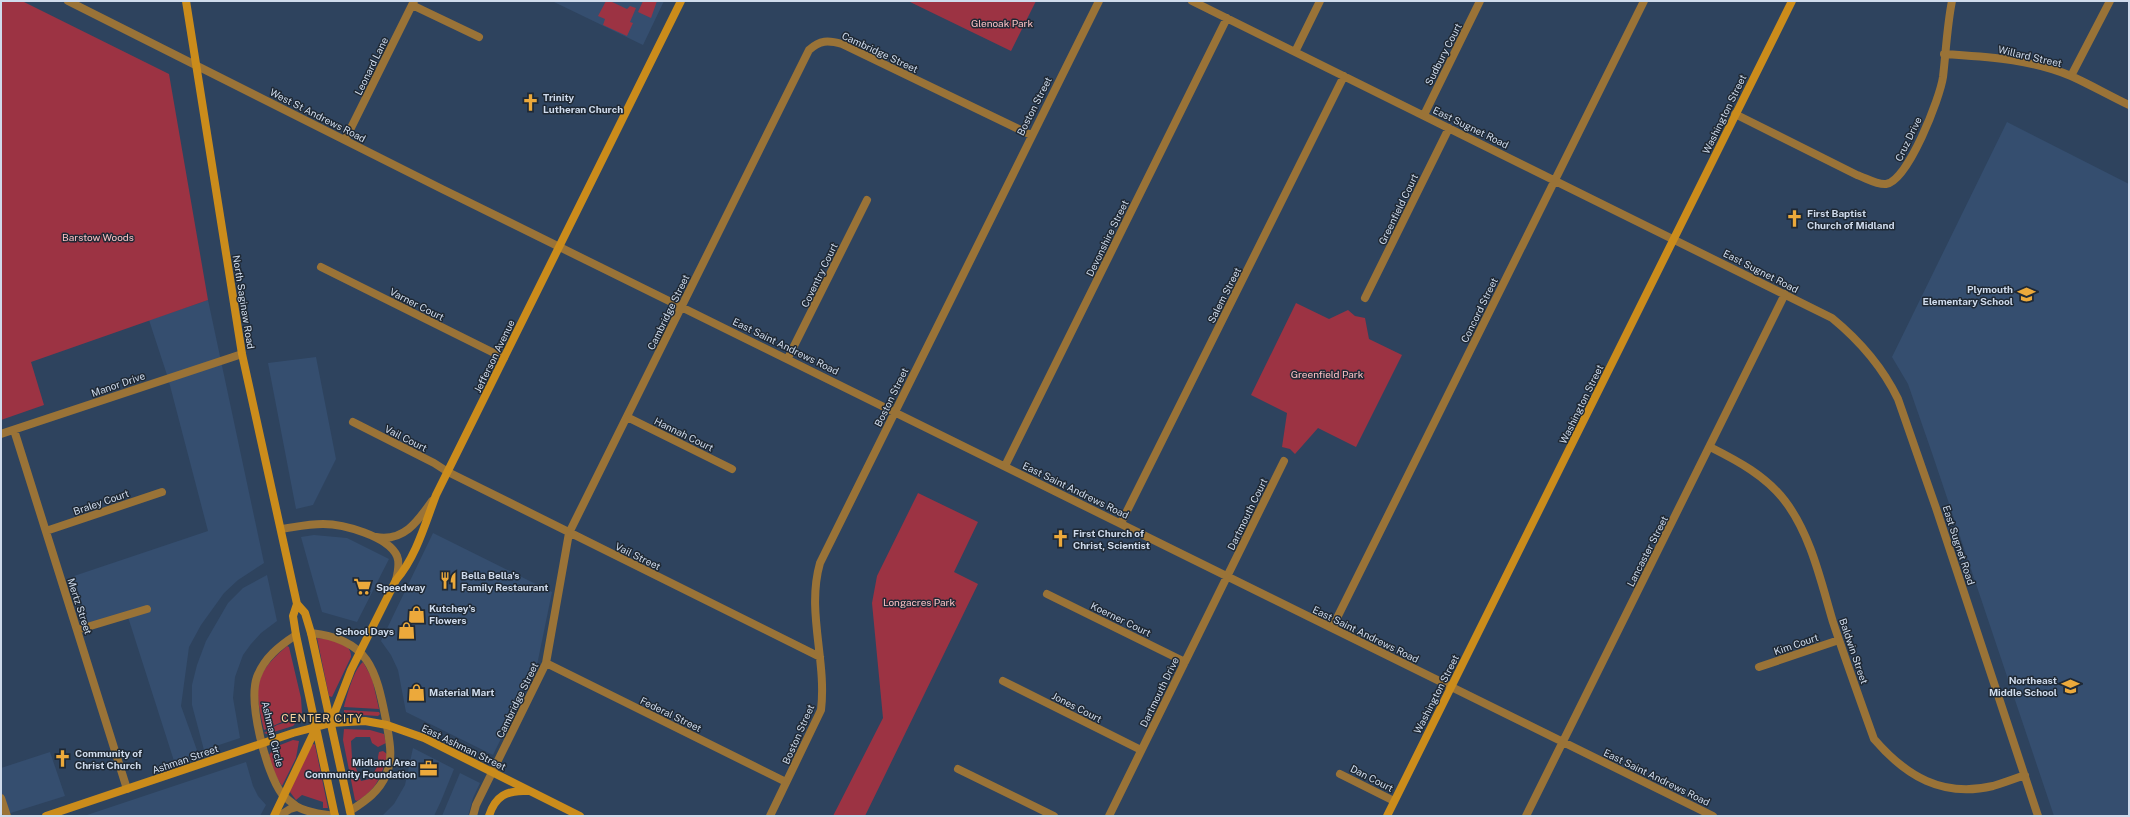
<svg xmlns="http://www.w3.org/2000/svg" width="2130" height="817" font-family="'Public Sans',sans-serif">
	<rect width="100%" height="100%" fill="#2e435e"/>
	<path fill="#354e6f" d="M552,1H664L643,45Z
		M2007,122L2129,184V816H2054L1932,453L1908,384L1892,357Z
		M208,300L264,563L238,580L224,593L201,625L189,647L181,706L198,753L174,761L128,617L89,630L74,576L208,531L168,378L149,320Z
		M316,357L336,459L313,505L296,509L268,363Z
		M433,533L552,592L537,665L493,755L406,712L398,670L391,655L381,641Z
		M314,535L347,538L389,559L357,622L322,612L301,537Z
		M267,575L277,621L261,633L251,644L243,655L235,677L233,698L240,738L204,750L192,705V685L197,665L206,641L228,603L243,588Z
		M413,748L454,769L441,801L434,816H382L394,804L405,785Z
		M50,752L65,796L1,816V768Z
		M246,762L253,786L258,796L266,805L260,816H84Z
		M460,773L480,783L473,798L468,816H442Z"/>
	<path fill="#9c3343" d="M1,1H22L169,74L208,300L31,362L44,405L1,420Z
		M606,1H610L627,9L630,6L636,8L630,22L633,23L627,36L603,25L605,19L598,16Z
		M643,1H657L651,18L638,12Z
		M908,1H1036L1011,51Z
		M1296,303L1329,319L1348,310L1355,316L1365,318L1369,339L1402,355L1356,447L1318,428L1295,454L1290,449L1282,447L1287,413L1251,395Z
		M918,493L978,522L954,572L978,584L865,816H833L883,718L872,603L877,576Z
		M317,638C329,639 352,641 351,657L332,697L329,696Z
		M287,646L289,647L301,698L302,713L264,730C254,687 253,675 287,646Z
		M363,662L372,678L379,709L344,707C347,695 354,669 363,662Z
		M344,710L379,712L380,714L378,716L346,714L344,712Z
		M300,718L293,726L267,734L264,733L277,725Z
		M344,729L370,730L384,734L386,743L378,747L372,743L370,737H356L351,741L352,758L361,781L374,778V772L379,764L378,757L379,752L383,751L387,754C383,774 376,791 357,801L355,800L343,740Z
		M293,740L299,741L296,758L282,786L274,773L269,755L275,747Z
		M314,744L315,745L328,808H323V802L302,795L296,800L290,792V786L311,745Z"/>
	<g fill="none" stroke-linecap="round" stroke-linejoin="round">
		<path stroke="#9a7337" stroke-width="8" d="M68,1L442,189L1713,816
			M1192,1L1832,318C1860,341 1882,366 1898,399L1936,508L2038,816
			M412,5L479,37
			M1295,52L1320,1
			M1944,54C1987,57 2031,59 2071,76C2091,85 2110,96 2129,105
			M2071,76L2110,1
			M1735,114L1857,175C1866,178 1877,185 1886,184C1908,181 1940,98 1943,77C1946,51 1947,26 1952,1
			M1424,115L1480,1
			M345,140L414,1
			M321,267L504,358
			M1365,298L1449,128
			M788,358L867,200
			M627,417L732,469
			M353,422L434,463L448,472L820,657
			M14,430L127,789
			M1,434L242,354
			M1710,447C1738,461 1766,476 1785,501C1811,535 1821,582 1833,622C1846,661 1860,700 1874,739C1906,776 1942,798 1993,786C2003,783 2014,779 2025,775
			M1005,466L1227,18
			M1121,523L1344,76
			M281,529C295,527 309,524 323,524C343,524 388,536 397,556C400,563 398,572 396,580
			M46,531L162,492
			M376,537C404,542 418,521 432,501
			M1047,594L1185,662
			M1332,628L1644,1
			M77,630L147,609
			M311,633C369,639 376,670 386,720C389,739 394,757 386,775C379,792 365,801 350,811
			M296,635C279,646 264,658 257,677C248,702 266,773 282,794C286,798 292,803 296,806C307,813 323,814 335,816
			M546,663L786,782
			M1759,667L1839,640
			M1003,681L1141,750
			M958,769L1054,816
			M1340,774L1394,801
			M1,798L7,816
			M279,816L290,809L297,807
			M473,816L476,805L546,663L569,533L809,50C820,40 828,40 842,44L1031,135
			M770,816L821,710C827,660 806,612 820,563L1099,1
			M1109,816L1284,461
			M1526,816L1785,294"/>
		<path stroke="#cb8c1b" stroke-width="8" d="M186,1L242,354L297,604L305,613L311,633L351,816
			M297,604L293,616L296,635L335,816
			M331,722L351,670L396,580C416,557 425,524 436,495L681,1
			M46,816L293,733L331,723L365,721L387,725L424,738L580,816
			M274,816L317,726
			M489,816C495,796 507,790 527,791
			M1387,816L1792,1"/>
	</g>
	<defs>
		<symbol id="church-bare" viewBox="-9 -9 18 18"><path d="M-1.2-6h2.4v3.5h3.3v2.4h-3.3V6h-2.4V-.1h-3.3v-2.4h3.3Z" fill="#eca93b" stroke="#1f2935" stroke-width="2.5" paint-order="stroke"/></symbol>
		<symbol id="school-bare" viewBox="-9 -9 18 18"><path d="M0-5L7-2L0 1L-7-2ZM-4 1L0 2.5L4 1V4Q0 6-4 4Z" fill="#eca93b" stroke="#1f2935" stroke-width="2.5" paint-order="stroke"/></symbol>
		<symbol id="restaurant-bare" viewBox="-9 -9 18 18"><path d="M-5-6h1v4h1v-4h1v4h1v-4h1v5L-1.5 .5V6h-2V.5L-5-1ZM5-6V6H3V1.5H1.5Q1.5-4 5-6Z" fill="#eca93b" stroke="#1f2935" stroke-width="2.5" paint-order="stroke"/></symbol>
		<symbol id="supermarket-bare" viewBox="-9 -9 18 18"><path d="M-6-5.5h2.5l.6 2H6L4.5 2H-2.5L-4.4-4H-6ZM-1.5 3.2a1.3 1.3 0 1 0 .1 0ZM3 3.2a1.3 1.3 0 1 0 .1 0Z" fill="#eca93b" stroke="#1f2935" stroke-width="2.5" paint-order="stroke"/></symbol>
		<symbol id="shop-bare" viewBox="-9 -9 18 18"><path d="M-5-2.5h2.3a2.7 3.5 0 0 1 5.4 0H5L5.5 6h-11ZM-1.5-2.5h3a1.5 2.3 0 0 0-3 0Z" fill="#eca93b" stroke="#1f2935" stroke-width="2.5" paint-order="stroke"/></symbol>
		<symbol id="office-bare" viewBox="-9 -9 18 18"><path d="M-6-3h4V-5.5h4V-3h4V5H-6ZM-1-4.5V-3h2v-1.5ZM-6 0V1H6V0Z" fill="#eca93b" stroke="#1f2935" stroke-width="2.5" paint-order="stroke"/></symbol>
	</defs>
	<g fill-rule="evenodd">
		<use href="#church-bare" x="518" y="90" width="25" height="25"/>
		<use href="#church-bare" x="1782" y="206" width="25" height="25"/>
		<use href="#school-bare" x="2014" y="282" width="25" height="25"/>
		<use href="#church-bare" x="1048" y="526" width="25" height="25"/>
		<use href="#restaurant-bare" x="436" y="568" width="25" height="25"/>
		<use href="#supermarket-bare" x="350" y="574" width="25" height="25"/>
		<use href="#shop-bare" x="404" y="602" width="25" height="25"/>
		<use href="#shop-bare" x="394" y="618" width="25" height="25"/>
		<use href="#school-bare" x="2058" y="674" width="25" height="25"/>
		<use href="#shop-bare" x="404" y="680" width="25" height="25"/>
		<use href="#church-bare" x="50" y="746" width="25" height="25"/>
		<use href="#office-bare" x="416" y="756" width="25" height="25"/>
	</g>
	<g text-anchor="middle" stroke-width="3" stroke-linejoin="round" paint-order="stroke">
		<g font-size="10" fill="#fdc1c4" stroke="#1f2935">
			<text x="1002" y="27">Glenoak Park</text>
			<text x="98" y="241">Barstow Woods</text>
			<text x="1327" y="378">Greenfield Park</text>
			<text x="919" y="606">Longacres Park</text>
		</g>
		<g font-size="10" fill="#cfdbec" stroke="#1f2935">
			<text transform="translate(880 52) rotate(25)" y="4">Cambridge Street</text>
			<text transform="translate(1443 54) rotate(-63)" y="4">Sudbury Court</text>
			<text transform="translate(2030 56) rotate(13)" y="4">Willard Street</text>
			<text transform="translate(371 66) rotate(-64)" y="4">Leonard Lane</text>
			<text transform="translate(1034 106) rotate(-63)" y="4">Boston Street</text>
			<text transform="translate(1724 114) rotate(-64)" y="4">Washington Street</text>
			<text transform="translate(318 115) rotate(27)" y="4">West St Andrews Road</text>
			<text transform="translate(1471 127) rotate(26)" y="4">East Sugnet Road</text>
			<text transform="translate(1908 139) rotate(-64)" y="4">Cruz Drive</text>
			<text transform="translate(1398 209) rotate(-64)" y="4">Greenfield Court</text>
			<text transform="translate(1107 238) rotate(-64)" y="4">Devonshire Street</text>
			<text transform="translate(1761 271) rotate(27)" y="4">East Sugnet Road</text>
			<text transform="translate(819 275) rotate(-64)" y="4">Coventry Court</text>
			<text transform="translate(1224 295) rotate(-63)" y="4">Salem Street</text>
			<text transform="translate(244 302) rotate(81)" y="4">North Saginaw Road</text>
			<text transform="translate(417 304) rotate(27)" y="4">Varner Court</text>
			<text transform="translate(1479 310) rotate(-64)" y="4">Concord Street</text>
			<text transform="translate(668 312) rotate(-64)" y="4">Cambridge Street</text>
			<text transform="translate(786 346) rotate(26)" y="4">East Saint Andrews Road</text>
			<text transform="translate(494 356) rotate(-64)" y="4">Jefferson Avenue</text>
			<text transform="translate(118 384) rotate(-19)" y="4">Manor Drive</text>
			<text transform="translate(891 397) rotate(-64)" y="4">Boston Street</text>
			<text transform="translate(1581 404) rotate(-64)" y="4">Washington Street</text>
			<text transform="translate(684 434) rotate(26)" y="4">Hannah Court</text>
			<text transform="translate(406 438) rotate(27)" y="4">Vail Court</text>
			<text transform="translate(1076 490) rotate(26)" y="4">East Saint Andrews Road</text>
			<text transform="translate(101 502) rotate(-19)" y="4">Braley Court</text>
			<text transform="translate(1247 514) rotate(-64)" y="4">Dartmouth Court</text>
			<text transform="translate(1959 545) rotate(72)" y="4">East Sugnet Road</text>
			<text transform="translate(1647 551) rotate(-63)" y="4">Lancaster Street</text>
			<text transform="translate(638 556) rotate(26)" y="4">Vail Street</text>
			<text transform="translate(80 606) rotate(72)" y="4">Mertz Street</text>
			<text transform="translate(1121 619) rotate(26)" y="4">Koerner Court</text>
			<text transform="translate(1366 634) rotate(26)" y="4">East Saint Andrews Road</text>
			<text transform="translate(1796 644) rotate(-19)" y="4">Kim Court</text>
			<text transform="translate(1854 651) rotate(71)" y="4">Baldwin Street</text>
			<text transform="translate(1159 692) rotate(-64)" y="4">Dartmouth Drive</text>
			<text transform="translate(1436 694) rotate(-63)" y="4">Washington Street</text>
			<text transform="translate(517 700) rotate(-64)" y="4">Cambridge Street</text>
			<text transform="translate(1077 707) rotate(27)" y="4">Jones Court</text>
			<text transform="translate(671 714) rotate(26)" y="4">Federal Street</text>
			<text transform="translate(273 734) rotate(77)" y="4">Ashman Circle</text>
			<text transform="translate(798 734) rotate(-66)" y="4">Boston Street</text>
			<text transform="translate(464 747) rotate(26)" y="4">East Ashman Street</text>
			<text transform="translate(185 759) rotate(-19)" y="4">Ashman Street</text>
			<text transform="translate(1657 777) rotate(26)" y="4">East Saint Andrews Road</text>
			<text transform="translate(1372 778) rotate(27)" y="4">Dan Court</text>
		</g>
		<g font-size="10" font-weight="bold" fill="#cfdbec" stroke="#1f2935" text-anchor="start">
			<text x="543" y="101">Trinity<tspan x="543" dy="12">Lutheran Church</tspan></text>
			<text x="1807" y="217">First Baptist<tspan x="1807" dy="12">Church of Midland</tspan></text>
			<text x="2013" y="293" text-anchor="end">Plymouth<tspan x="2013" dy="12">Elementary School</tspan></text>
			<text x="1073" y="537">First Church of<tspan x="1073" dy="12">Christ, Scientist</tspan></text>
			<text x="461" y="579">Bella Bella's<tspan x="461" dy="12">Family Restaurant</tspan></text>
			<text x="376" y="591">Speedway</text>
			<text x="429" y="612">Kutchey's<tspan x="429" dy="12">Flowers</tspan></text>
			<text x="394" y="635" text-anchor="end">School Days</text>
			<text x="2057" y="684" text-anchor="end">Northeast<tspan x="2057" dy="12">Middle School</tspan></text>
			<text x="429" y="696">Material Mart</text>
			<text x="75" y="757">Community of<tspan x="75" dy="12">Christ Church</tspan></text>
			<text x="416" y="766" text-anchor="end">Midland Area<tspan x="416" dy="12">Community Foundation</tspan></text>
		</g>
		<g font-size="11" letter-spacing="1" fill="#f9d39e" stroke="#1f2935">
			<text x="322" y="722">CENTER CITY</text>
		</g>
	</g>
	<rect width="2130" height="817" fill="none" stroke="#cfdbec" stroke-width="4"/>
</svg>
